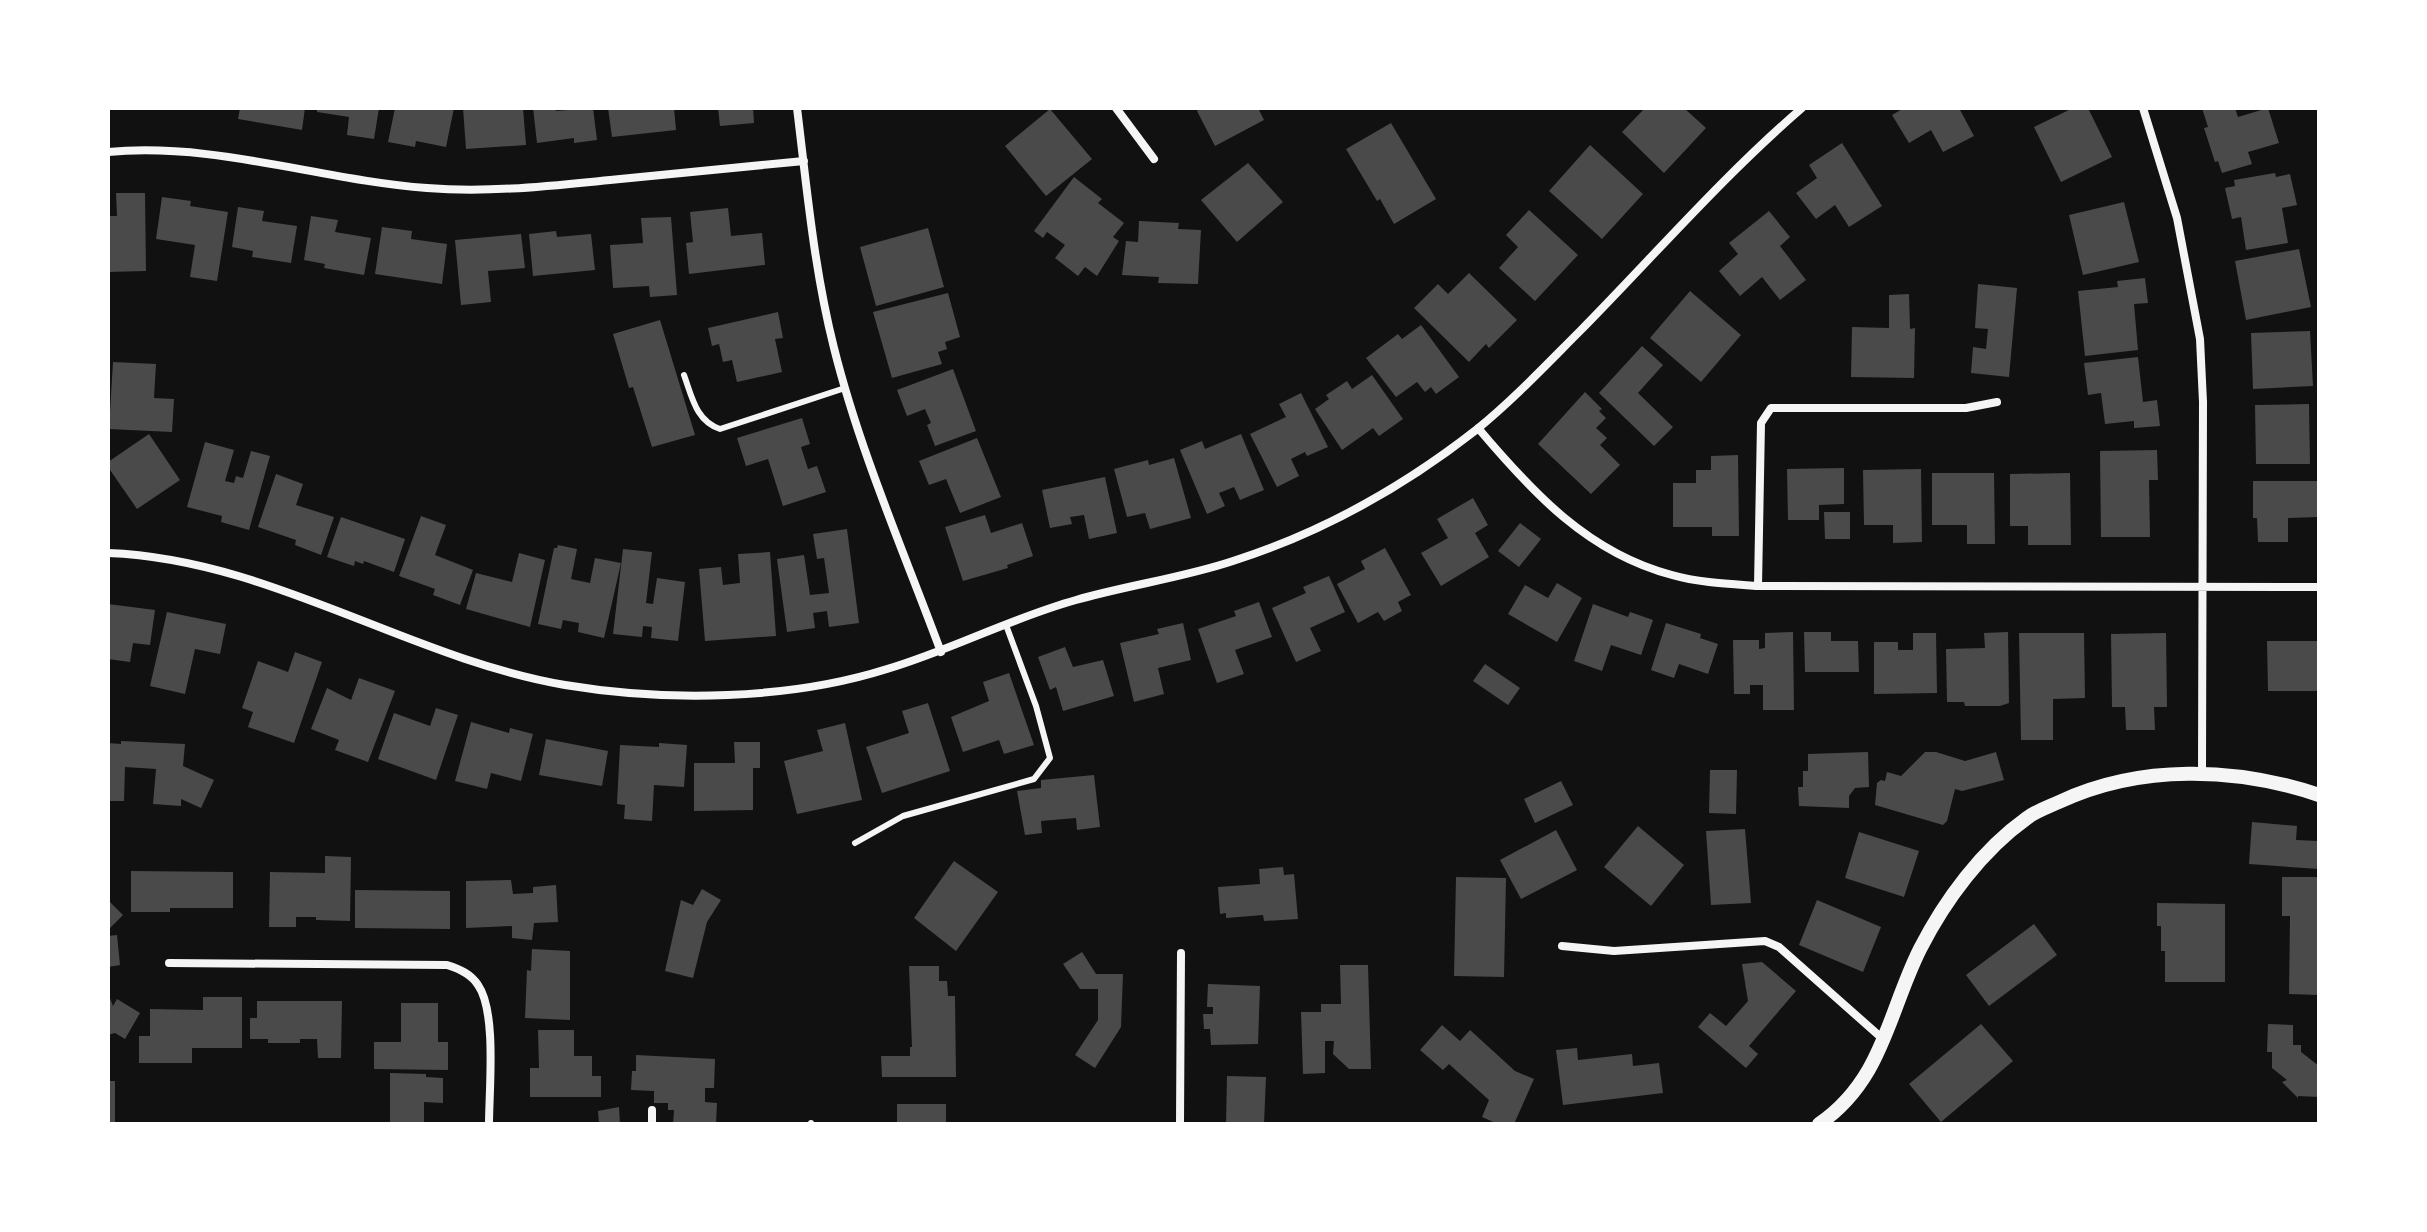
<svg xmlns="http://www.w3.org/2000/svg" width="2427" height="1232" font-family="Spectral,serif">
	<rect width="100%" height="100%" fill="#111"/>
	<path fill="#4a4a4a" d="M240,108H305L302,130L238,119Z
		M317,108H379L374,139L347,135L349,117L317,112Z
		M395,108H454L446,147L416,141L415,147L388,142Z
		M463,108H523L526,145L466,149Z
		M533,108H555L556,111L593,108L597,140L574,143V138L537,143Z
		M608,108H674L676,130L612,137Z
		M718,108H753L754,123L720,126Z
		M1202,108H1258L1264,120L1215,146L1197,111Z
		M1645,108H1684L1706,128L1664,173L1622,132Z
		M1904,108H1959L1974,136L1943,152L1931,130L1909,143L1892,115Z
		M2073,108H2088L2112,157L2061,182L2034,127Z
		M2202,108H2235L2238,117L2268,108L2279,143L2248,152L2252,164L2222,173L2218,161L2215,162L2204,128L2208,127Z
		M1050,109L1092,159L1046,196L1005,146Z
		M1391,123L1436,199L1394,224L1380,199L1377,201L1346,149Z
		M1842,143L1882,206L1849,227L1835,205L1816,219L1796,193L1817,178L1809,165Z
		M1590,145L1643,194L1602,239L1549,191Z
		M1248,163L1283,202L1237,242L1201,200Z
		M2275,173L2276,177L2290,174L2297,205L2282,208L2288,243L2246,250L2241,217L2232,219L2225,188L2235,186L2234,180Z
		M1074,177L1102,199L1098,203L1124,223L1113,237L1119,241L1097,276L1085,267L1078,276L1055,258L1065,245L1047,232L1043,238L1034,231Z
		M116,193H145L146,271L108,272V216H117Z
		M162,197L191,201L190,206L228,212L217,281L190,277L195,245L156,239Z
		M2124,202L2139,262L2083,275L2069,215Z
		M238,207L264,211L262,221L297,226L291,263L252,257L253,251L232,247Z
		M728,208L731,236L762,233L765,265L689,274L686,243L693,242L690,212Z
		M1529,210L1578,255L1535,301L1499,268L1518,247L1506,235Z
		M1769,211L1790,237L1780,246L1806,280L1780,300L1762,277L1740,296L1719,271L1738,254L1729,243Z
		M311,216L338,220L335,232L371,238L364,275L324,268L325,264L304,260Z
		M671,217L677,295L650,297L649,286L613,288L610,245L643,243L641,218Z
		M1139,221L1179,223L1178,229L1201,230L1198,284L1158,283L1159,277L1122,275L1126,241L1138,242Z
		M382,227L412,231L411,239L447,244L442,284L375,274Z
		M928,228L944,287L876,306L860,247Z
		M556,231L557,237L591,234L595,270L533,276L529,234Z
		M521,234L525,268L488,271L491,302L461,305L455,240Z
		M2299,249L2311,307L2246,320L2235,261Z
		M1469,273L1517,320L1489,348L1486,344L1469,362L1414,308L1438,284L1448,294Z
		M2145,278L2148,303L2134,304L2138,350L2085,356L2078,291L2118,287L2117,281Z
		M1978,284L2017,288L2009,377L1971,373L1973,347L1986,349L1988,329L1975,328Z
		M1690,291L1741,335L1701,382L1650,338Z
		M948,293L960,337L945,342L947,349L938,352L942,364L892,378L873,312Z
		M1909,294L1910,329L1915,328L1914,378L1851,377L1852,327L1889,328V295Z
		M778,312L783,338L775,339L782,372L737,382L732,360L723,362L719,344L712,346L708,328Z
		M660,320L695,435L652,447L633,387L629,388L613,334Z
		M1421,325L1459,377L1436,394L1431,387L1425,392L1417,382L1396,397L1366,358L1398,334L1402,339Z
		M2310,331L2313,386L2253,389L2251,333Z
		M1642,346L1663,365L1638,393L1673,427L1654,446L1599,393Z
		M2138,357L2143,402L2157,400L2160,426L2134,428V421L2105,424L2101,393L2088,395L2084,363Z
		M113,362L156,364L154,398L174,399L172,432L109,429Z
		M953,369L976,431L935,446L927,425L931,423L925,409L907,416L897,390Z
		M1372,375L1403,419L1379,436L1373,428L1342,450L1315,409L1329,399L1326,395L1347,381L1352,389Z
		M1585,392L1602,409L1599,411L1606,418L1596,428L1607,438L1600,445L1620,465L1591,494L1538,444Z
		M1301,393L1328,447L1307,456L1305,452L1291,459L1299,476L1277,487L1250,434L1286,417L1279,404Z
		M2309,404L2310,464H2256L2255,405Z
		M802,418L810,444L801,447L808,469L817,466L826,492L783,506L768,459L746,466L737,438Z
		M149,434L180,480L137,509L108,467V462Z
		M1241,434L1264,490L1240,500L1234,487L1219,493L1225,506L1207,514L1180,450L1202,441L1205,449Z
		M977,438L1001,497L960,513L946,479L929,485L919,461Z
		M205,442L234,450L225,481L234,483L236,476L243,478L251,451L270,456L249,530L221,522L222,516L187,507Z
		M2157,450L2158,480H2149L2150,537H2101L2100,451Z
		M1738,455L1739,536H1712V527H1673V483H1696V470H1711V456Z
		M1174,458L1191,518L1150,529L1145,513L1127,517L1114,469L1148,460L1149,465Z
		M1844,468V504L1819,505V520H1788L1787,469Z
		M1921,469L1922,542L1893,543V525H1864L1863,470Z
		M1932,473H1994L1995,544H1967V525H1932Z
		M2070,473L2071,545H2028V526H2010V474Z
		M276,474L303,484L296,505L334,517L321,555L295,545L296,540L258,527Z
		M1105,477L1117,533L1089,539L1084,515L1070,517L1072,524L1050,528L1042,490Z
		M2253,481H2319V517L2288,518V542H2258L2257,518H2253Z
		M1473,498L1488,525L1475,533L1489,557L1441,586L1421,553L1448,538L1437,519Z
		M1824,512H1850V539H1825Z
		M985,515L991,533L1022,523L1033,556L1007,565L1008,568L963,581L945,527Z
		M421,516L446,525L435,555L473,570L460,605L433,595L435,589L399,576Z
		M341,517L405,539L394,572L364,561L363,564L355,561L354,566L327,557Z
		M1520,523L1541,539L1519,567L1498,551Z
		M847,529L859,623L829,627L827,611L813,613L815,628L787,632L777,559L804,555L810,595L829,593L824,558L817,559L813,534Z
		M558,545L577,549L571,579L590,583L595,558L621,563L604,638L578,632L579,623L563,620L561,629L538,624L554,548H557Z
		M1385,548L1411,595L1398,602L1402,611L1384,621L1378,612L1358,623L1337,584L1365,569L1361,561Z
		M623,549L652,552L646,603L653,604L657,578L685,582L678,641L651,638L652,627L643,626L642,637L613,634Z
		M770,552L776,636L705,641L699,569L721,567L723,585L740,583L738,554Z
		M519,553L545,560L530,627L466,609L476,573L512,582Z
		M1329,576L1345,612L1310,628L1321,651L1296,662L1272,608L1306,593L1303,587Z
		M1557,583L1582,598L1557,642L1508,614L1525,585L1548,598Z
		M1259,602L1272,637L1235,650L1244,674L1217,683L1198,629L1236,616L1234,611Z
		M108,604L155,610L150,645L133,643L130,662L108,659Z
		M1593,604L1628,617L1630,612L1653,620L1641,655L1611,645L1602,671L1574,661Z
		M167,612L226,624L220,654L195,649L185,694L150,686Z
		M1183,623L1191,660L1158,668L1164,694L1134,702L1120,643L1159,634L1157,629Z
		M1666,623L1701,634L1700,638L1718,644L1708,674L1679,664L1674,678L1651,670Z
		M1793,632L1794,710H1763V685H1750V694H1734L1733,640H1759V649L1765,648V633Z
		M1804,632H1831V641H1858L1859,672H1805Z
		M2008,632L2009,703L2000,706H1965L1964,702H1947L1946,649L1985,648L1984,633Z
		M1913,633H1936L1937,693L1874,694V642H1898V650H1913Z
		M2019,633H2084L2085,698L2053,699V740H2021Z
		M2166,633L2167,707H2154L2155,730H2126L2125,707H2112L2111,634Z
		M2267,641H2319V691H2268Z
		M1065,647L1073,667L1103,660L1114,696L1063,711L1056,687L1050,690L1038,657Z
		M295,652L322,662L294,743L248,727L253,712L242,708L258,661L288,672Z
		M1485,664L1520,688L1508,705L1473,681Z
		M1009,673L1034,745L1004,754L999,740L963,752L951,717L989,701L983,682Z
		M359,678L395,691L368,762L335,750L339,740L311,729L327,688L351,700Z
		M928,703L950,771L882,793L866,747L909,733L902,711Z
		M436,708L458,715L436,780L378,759L394,713L430,726Z
		M471,722L509,733L510,728L533,734L521,781L491,773L487,789L455,781Z
		M845,723L862,800L797,814L784,761L823,751L817,730Z
		M546,739L608,751L602,786L539,775Z
		M121,741L185,744L183,766L214,780L201,808L181,799V806L153,804L156,769L125,767L124,801H108V743L121,744Z
		M734,742H760V768H753V810L694,811V763H735Z
		M659,743L687,745L684,787L654,785L652,821L624,819L625,805L617,804L620,745L659,747Z
		M1868,752L1869,787L1855,788L1849,796V808L1799,806L1798,787H1803V771H1808V754Z
		M1925,752H1936L1965,761L1996,752L2004,780L1962,791L1955,789L1947,821L1943,825L1875,805L1877,783L1881,780L1885,781L1887,772L1901,776Z
		M1710,770H1737L1736,814L1709,813Z
		M1094,775L1100,827L1077,830L1076,818L1041,821L1042,833L1025,835L1017,791L1041,788V780Z
		M1561,781L1573,805L1535,823L1524,799Z
		M2252,822L2297,826L2296,840L2319,841V869L2249,864Z
		M1638,826L1684,865L1651,906L1604,867Z
		M1745,829L1751,903L1711,905L1706,831Z
		M1556,830L1577,870L1521,899L1500,860Z
		M1859,832L1919,851L1904,897L1845,878Z
		M325,856L351,857L350,921L316,920V917H296V927H269L270,872L325,873Z
		M954,861L998,892L956,951L914,918Z
		M1283,867L1284,875L1294,874L1298,919L1264,921L1263,915L1226,918V913L1220,914L1218,887L1260,884L1259,869Z
		M131,871L233,872V908H170V912H131Z
		M1456,877L1506,878L1504,977L1454,976Z
		M2282,877H2319V995L2289,994L2290,916H2282Z
		M511,880L513,894L533,893V887L556,885L558,922L534,923L532,940L512,938V926L466,928V881Z
		M702,889L721,900L707,922L693,978L665,971L681,900L693,905Z
		M355,890L450,891V929L355,928Z
		M108,900L123,915L108,930Z
		M1817,900L1881,927L1863,972L1799,945Z
		M2157,903L2225,904V982H2165V951H2161V926H2157Z
		M2034,924L2057,955L1989,1006L1966,975Z
		M117,935L120,965L108,967V936Z
		M532,949L570,951V1020L525,1018L527,970L531,971Z
		M1082,952L1096,974H1123L1121,1027L1095,1068L1075,1055L1098,1020V989H1080L1063,964Z
		M1762,962L1796,991L1749,1046L1758,1054L1746,1068L1698,1027L1710,1013L1726,1026L1748,1001L1742,964Z
		M1340,965H1368L1371,1069H1349L1333,1054L1334,1041H1325V1073L1303,1074L1301,1012H1321V1004H1341Z
		M909,966H939V981H947L948,996H955L956,1077H882L881,1056H910V1047H912Z
		M1208,984L1260,986L1258,1044L1211,1045L1210,1029H1204L1203,1014H1213V1007H1207Z
		M108,993L113,1006L117,999L140,1013L125,1039L115,1033L108,1035Z
		M203,997H242V1048H192V1063H139V1036H150V1009L203,1010Z
		M257,1001H342L341,1058H318L317,1039H300V1043H268V1039H250V1018H257Z
		M401,1003H438V1042H448V1070L374,1069V1042H401Z
		M1981,1024L2013,1061L1941,1122L1909,1084Z
		M2268,1024L2293,1025V1045H2301V1052L2319,1066V1097L2298,1096V1098L2282,1082L2287,1080L2272,1068V1052H2267Z
		M1442,1025L1460,1041L1470,1030L1515,1071L1534,1079L1514,1124H1498L1482,1117L1489,1100L1449,1064L1443,1070L1420,1050Z
		M538,1030H574V1056H592V1076H601V1097H530V1068H539Z
		M1577,1048L1578,1060L1632,1054L1633,1066L1659,1063L1663,1093L1563,1105L1556,1050Z
		M636,1055L715,1059L714,1088H705V1102L717,1103L716,1124H673L674,1110H668V1103H654V1091L631,1090L632,1071H636Z
		M390,1073L426,1074V1077L443,1078V1103L424,1102V1124H390Z
		M1227,1076L1266,1077L1264,1124H1226Z
		M108,1081H115V1124H108Z
		M897,1104H946V1124H897Z
		M619,1107L620,1124H599L598,1111Z"/>
	<g fill="none" stroke-linecap="round" stroke-linejoin="round">
		<path stroke="#f5f5f5" stroke-width="6" d="M684,375C692,397 696,421 720,429L845,388
			M855,843L903,816L1034,779L1050,758L1036,706L1006,625
			M811,1123V1124"/>
		<path stroke="#f5f5f5" stroke-width="8" d="M797,108C807,189 814,269 834,348C860,452 904,552 941,652
			M1116,108L1154,159
			M2143,108L2177,218L2200,339L2203,402L2202,774
			M108,152C216,142 320,180 427,188C488,193 549,186 610,180C674,174 739,167 804,161
			M1478,428C1532,492 1588,553 1672,575C1700,583 1730,584 1758,586L2319,587
			M108,553C270,559 408,658 565,685C667,702 789,700 887,669C951,650 1011,618 1076,600C1128,585 1182,578 1233,561C1321,533 1403,487 1476,430C1513,400 1546,365 1580,331C1653,257 1723,176 1802,108
			M1758,586L1761,423L1771,408H1966L1997,402
			M1562,946L1614,951L1765,941L1779,947L1884,1040
			M169,963L447,965C460,969 471,974 478,985C497,1012 489,1090 489,1124
			M652,1124V1110
			M1180,1124L1181,953"/>
		<path stroke="#f5f5f5" stroke-width="14" d="M1819,1124C1883,1080 1888,1013 1920,949C1945,900 1982,850 2027,818C2036,811 2048,807 2059,802C2140,764 2236,767 2319,795"/>
	</g>
	<rect width="2427" height="1232" fill="none" stroke="#ffffff" stroke-width="220"/>
</svg>
